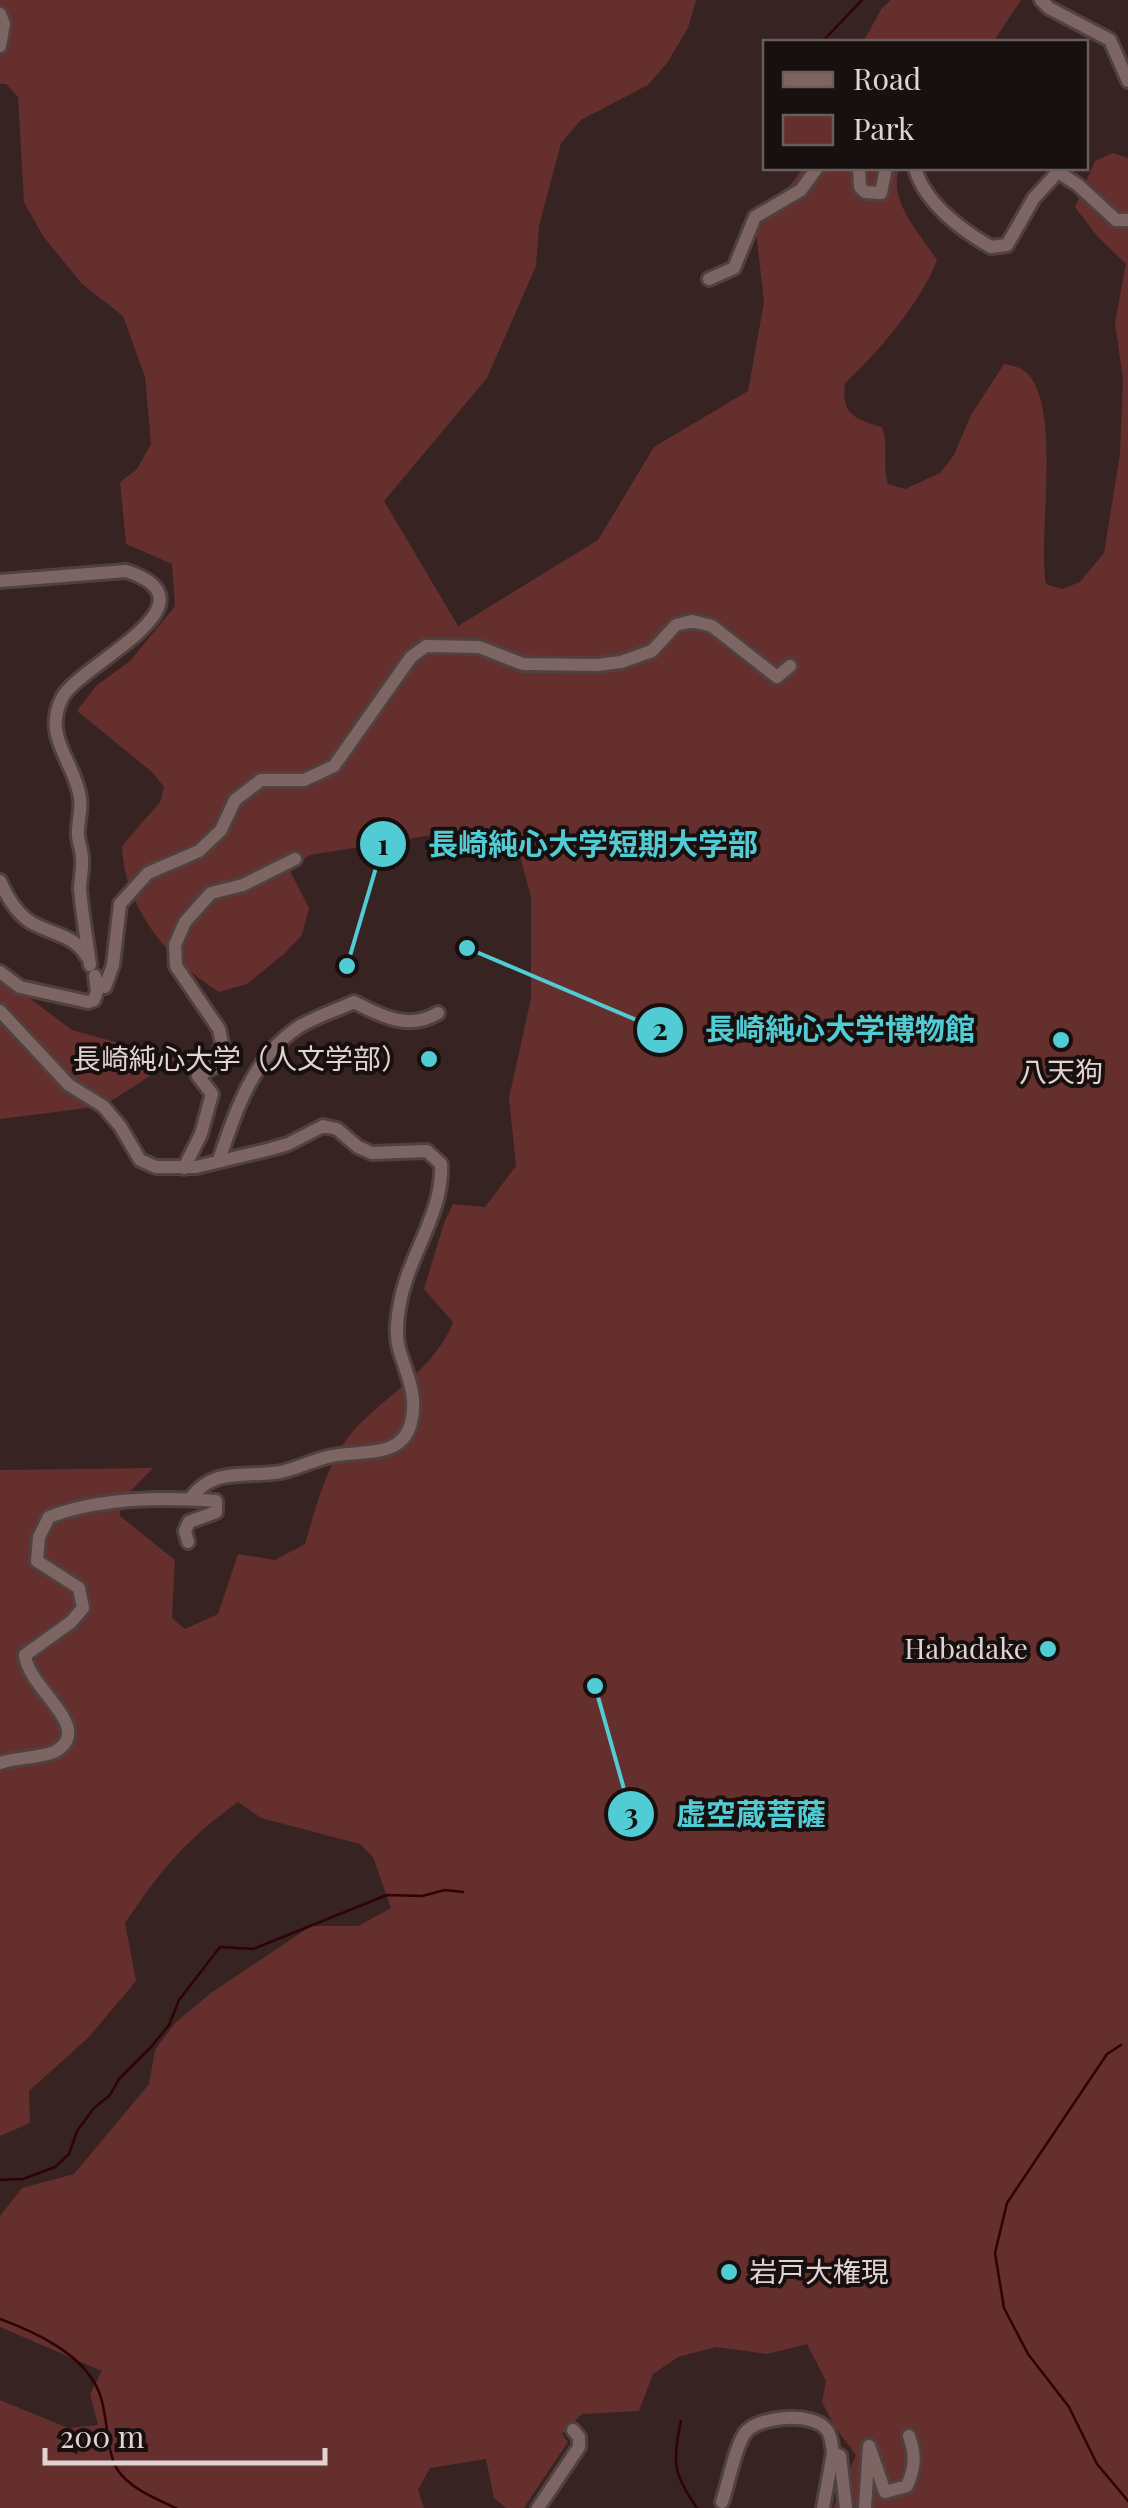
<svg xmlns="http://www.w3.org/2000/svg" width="1128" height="2508" font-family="'Playfair Display','Noto Sans JP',serif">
	<rect width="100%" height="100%" fill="#362322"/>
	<path fill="#652f2e" d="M0,0H696L688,28L667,63L648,85L581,120L561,143L539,226L536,266L487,378L384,501L458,626L598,540L654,447L748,391L764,302L756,231L803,168H900C886,199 921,235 937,260C922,301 877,354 845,383C841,414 854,419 882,427C889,447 882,465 888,484L905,489L940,473L954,455L971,415L1004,364C1011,365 1020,367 1026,372C1063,407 1037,536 1046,584L1062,589L1080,582L1104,553L1120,454L1123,380L1115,322L1126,264L1097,236L1075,207L1095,161L1113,153L1128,158V2508H833L856,2455L835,2427L822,2402L826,2381L807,2344L767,2354L716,2347L678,2357L653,2374L639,2411L582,2414L562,2434L568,2442L524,2508H506L494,2498L486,2459L430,2468L418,2490L424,2508H0V2400L68,2428L98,2425L90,2394L102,2371L0,2327V2216L22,2188L74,2174L149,2084L155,2050L175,2023L211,1993L311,1926H358L391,1908L373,1857L360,1844L261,1818L238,1802C184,1841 162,1869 125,1923L136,1981L89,2037L29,2091L30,2123L0,2136V1470L153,1468L121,1501L120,1516L175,1560L172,1618L185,1629L218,1614L238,1554L275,1560L305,1544C316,1507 328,1459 354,1430C386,1395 436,1368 453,1322L424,1289L444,1223L453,1204L485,1207L516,1166L509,1098L531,998V897L520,856L504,838L475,828L310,855L289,869L309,908L302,935L284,954L247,984L219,992C168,960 124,908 122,846L160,802L164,787L152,772L77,711L96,686L130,661L175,606L172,564L126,544L120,482L137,469L151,444L145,377L123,316L82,284L43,236L24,202L18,97L6,84H0Z
		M891,0H1021L993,42H863L882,8Z
		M0,976L72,1030L177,1059L103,1106L0,1119Z"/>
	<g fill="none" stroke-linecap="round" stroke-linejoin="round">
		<path stroke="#2f0306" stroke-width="2.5" d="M822,42L862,0
			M1121,2045L1107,2054L1007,2203L995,2253L1004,2308L1028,2354L1069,2407L1097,2464L1128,2501
			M0,2180L23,2179L55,2167L69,2154L77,2131L94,2108L110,2095L119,2079L151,2047L169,2025L179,2000L220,1947L253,1949L387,1895L422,1896L445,1890L463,1892
			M0,2319C35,2332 84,2354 99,2392C108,2413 106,2451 117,2469C129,2488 156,2499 176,2508
			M681,2421C672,2461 673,2474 697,2508"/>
		<defs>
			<path id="minor" d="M1041,0L1049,8L1110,40L1128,81
				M0,14L4,24L0,46
				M859,168L860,187L865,192L881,193L886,168
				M915,168C924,202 961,230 991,247L1007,245L1034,198L1058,172L1078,185L1116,220H1128
				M709,279L734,268L755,217L801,190L817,168
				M0,581L126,571C224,603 79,664 62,698C42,738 75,761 80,798C82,811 77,824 78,836C79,844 82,851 82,859C83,869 80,879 80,889C82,914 87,940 90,965
				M0,881C7,897 18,916 34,924C53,934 76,936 87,957
				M0,972L20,987L88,1002L94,1000L97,991L95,976
				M97,981L105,987L113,965L120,904L148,873L199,851L221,830L235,800L261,780H304L334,766L411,657L426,646L479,647L523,664L597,665L621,662L652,651L676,625L692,621L712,626L777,677L790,666
				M0,1011L69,1085L103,1106L120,1126L140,1160L156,1167H196L271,1149L288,1144L323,1126L337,1129L358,1147L372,1153L427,1151L441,1164C444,1212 408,1256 400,1303C397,1319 395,1334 399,1349C407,1376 418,1395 411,1423C402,1459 361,1450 332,1456C315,1459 299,1468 281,1472C246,1478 214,1466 190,1499
				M219,1160C235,1112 253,1058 297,1028C314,1017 335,1011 354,1002C381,1016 409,1031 438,1013
				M184,1168L201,1134L212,1094L198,1076L216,1066L222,1043L219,1029L176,966L175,945L185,922L211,893L243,885L295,859
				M0,1763C14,1758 47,1757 56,1751C95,1727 28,1689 25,1655L71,1622L83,1608L79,1588L37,1561L39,1537L49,1517C100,1497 163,1497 216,1501V1512L189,1522L185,1531L188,1542
				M722,2502C728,2485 735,2447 745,2433C758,2416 813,2411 827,2430C831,2435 832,2446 833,2453
				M538,2508L579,2447V2437L573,2430
				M823,2508L833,2453L840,2456L846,2508
				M865,2508L869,2446L885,2492L907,2486C915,2467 916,2456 909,2436"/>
		</defs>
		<use href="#minor" stroke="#50403f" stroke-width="18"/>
		<use href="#minor" stroke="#7c6563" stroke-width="12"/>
	</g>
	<g fill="#51ccd5" stroke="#180f0f" stroke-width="4">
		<circle cx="1061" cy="1040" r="10"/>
		<circle cx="429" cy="1059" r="10"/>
		<circle cx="1048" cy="1649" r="10"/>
		<circle cx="729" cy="2272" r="10"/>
	</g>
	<g text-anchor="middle" stroke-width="8" stroke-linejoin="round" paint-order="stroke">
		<g font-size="28" fill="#e0d3d2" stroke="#180f0f" text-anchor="end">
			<text x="409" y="1069">長崎純心大学（人文学部）</text>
			<text x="1061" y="1082" text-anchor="middle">八天狗</text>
			<text x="1028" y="1659">Habadake</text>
			<text x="749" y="2282" text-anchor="start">岩戸大権現</text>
		</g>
	</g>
	<path fill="none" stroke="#51ccd5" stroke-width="4" d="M347 966L383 844M467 948L660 1030M595 1686L631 1814"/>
	<g fill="#51ccd5" stroke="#180f0f" stroke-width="4">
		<circle cx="347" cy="966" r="10"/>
		<circle cx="467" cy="948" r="10"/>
		<circle cx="595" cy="1686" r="10"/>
		<circle cx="383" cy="844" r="25"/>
		<circle cx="660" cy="1030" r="25"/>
		<circle cx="631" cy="1814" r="25"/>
	</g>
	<g font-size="30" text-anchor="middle" font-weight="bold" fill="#111">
		<text x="383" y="855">1</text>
		<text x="660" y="1040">2</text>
		<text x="631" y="1825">3</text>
	</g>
	<g font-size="30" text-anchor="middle" font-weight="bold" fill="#51ccd5" stroke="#180f0f" stroke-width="8" stroke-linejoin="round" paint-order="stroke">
		<text x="593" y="855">長崎純心大学短期大学部</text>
		<text x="840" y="1040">長崎純心大学博物館</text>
		<text x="751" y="1825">虚空蔵菩薩</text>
	</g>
	<rect x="763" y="40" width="325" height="130" fill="#180f0f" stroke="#685d5d" stroke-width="2.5"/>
	<rect x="783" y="72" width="50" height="15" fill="#7c6563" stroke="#685d5d" stroke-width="2.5"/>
	<text x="853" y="90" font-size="30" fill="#e0d3d2">Road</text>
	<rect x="783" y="115" width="50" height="30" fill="#652f2e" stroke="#685d5d" stroke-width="2.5"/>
	<text x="853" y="140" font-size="30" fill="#e0d3d2">Park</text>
	<path d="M45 2448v15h280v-15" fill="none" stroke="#e0d3d2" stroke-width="5"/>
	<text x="60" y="2448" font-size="30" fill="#e0d3d2" stroke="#180f0f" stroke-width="8" paint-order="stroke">200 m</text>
</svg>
